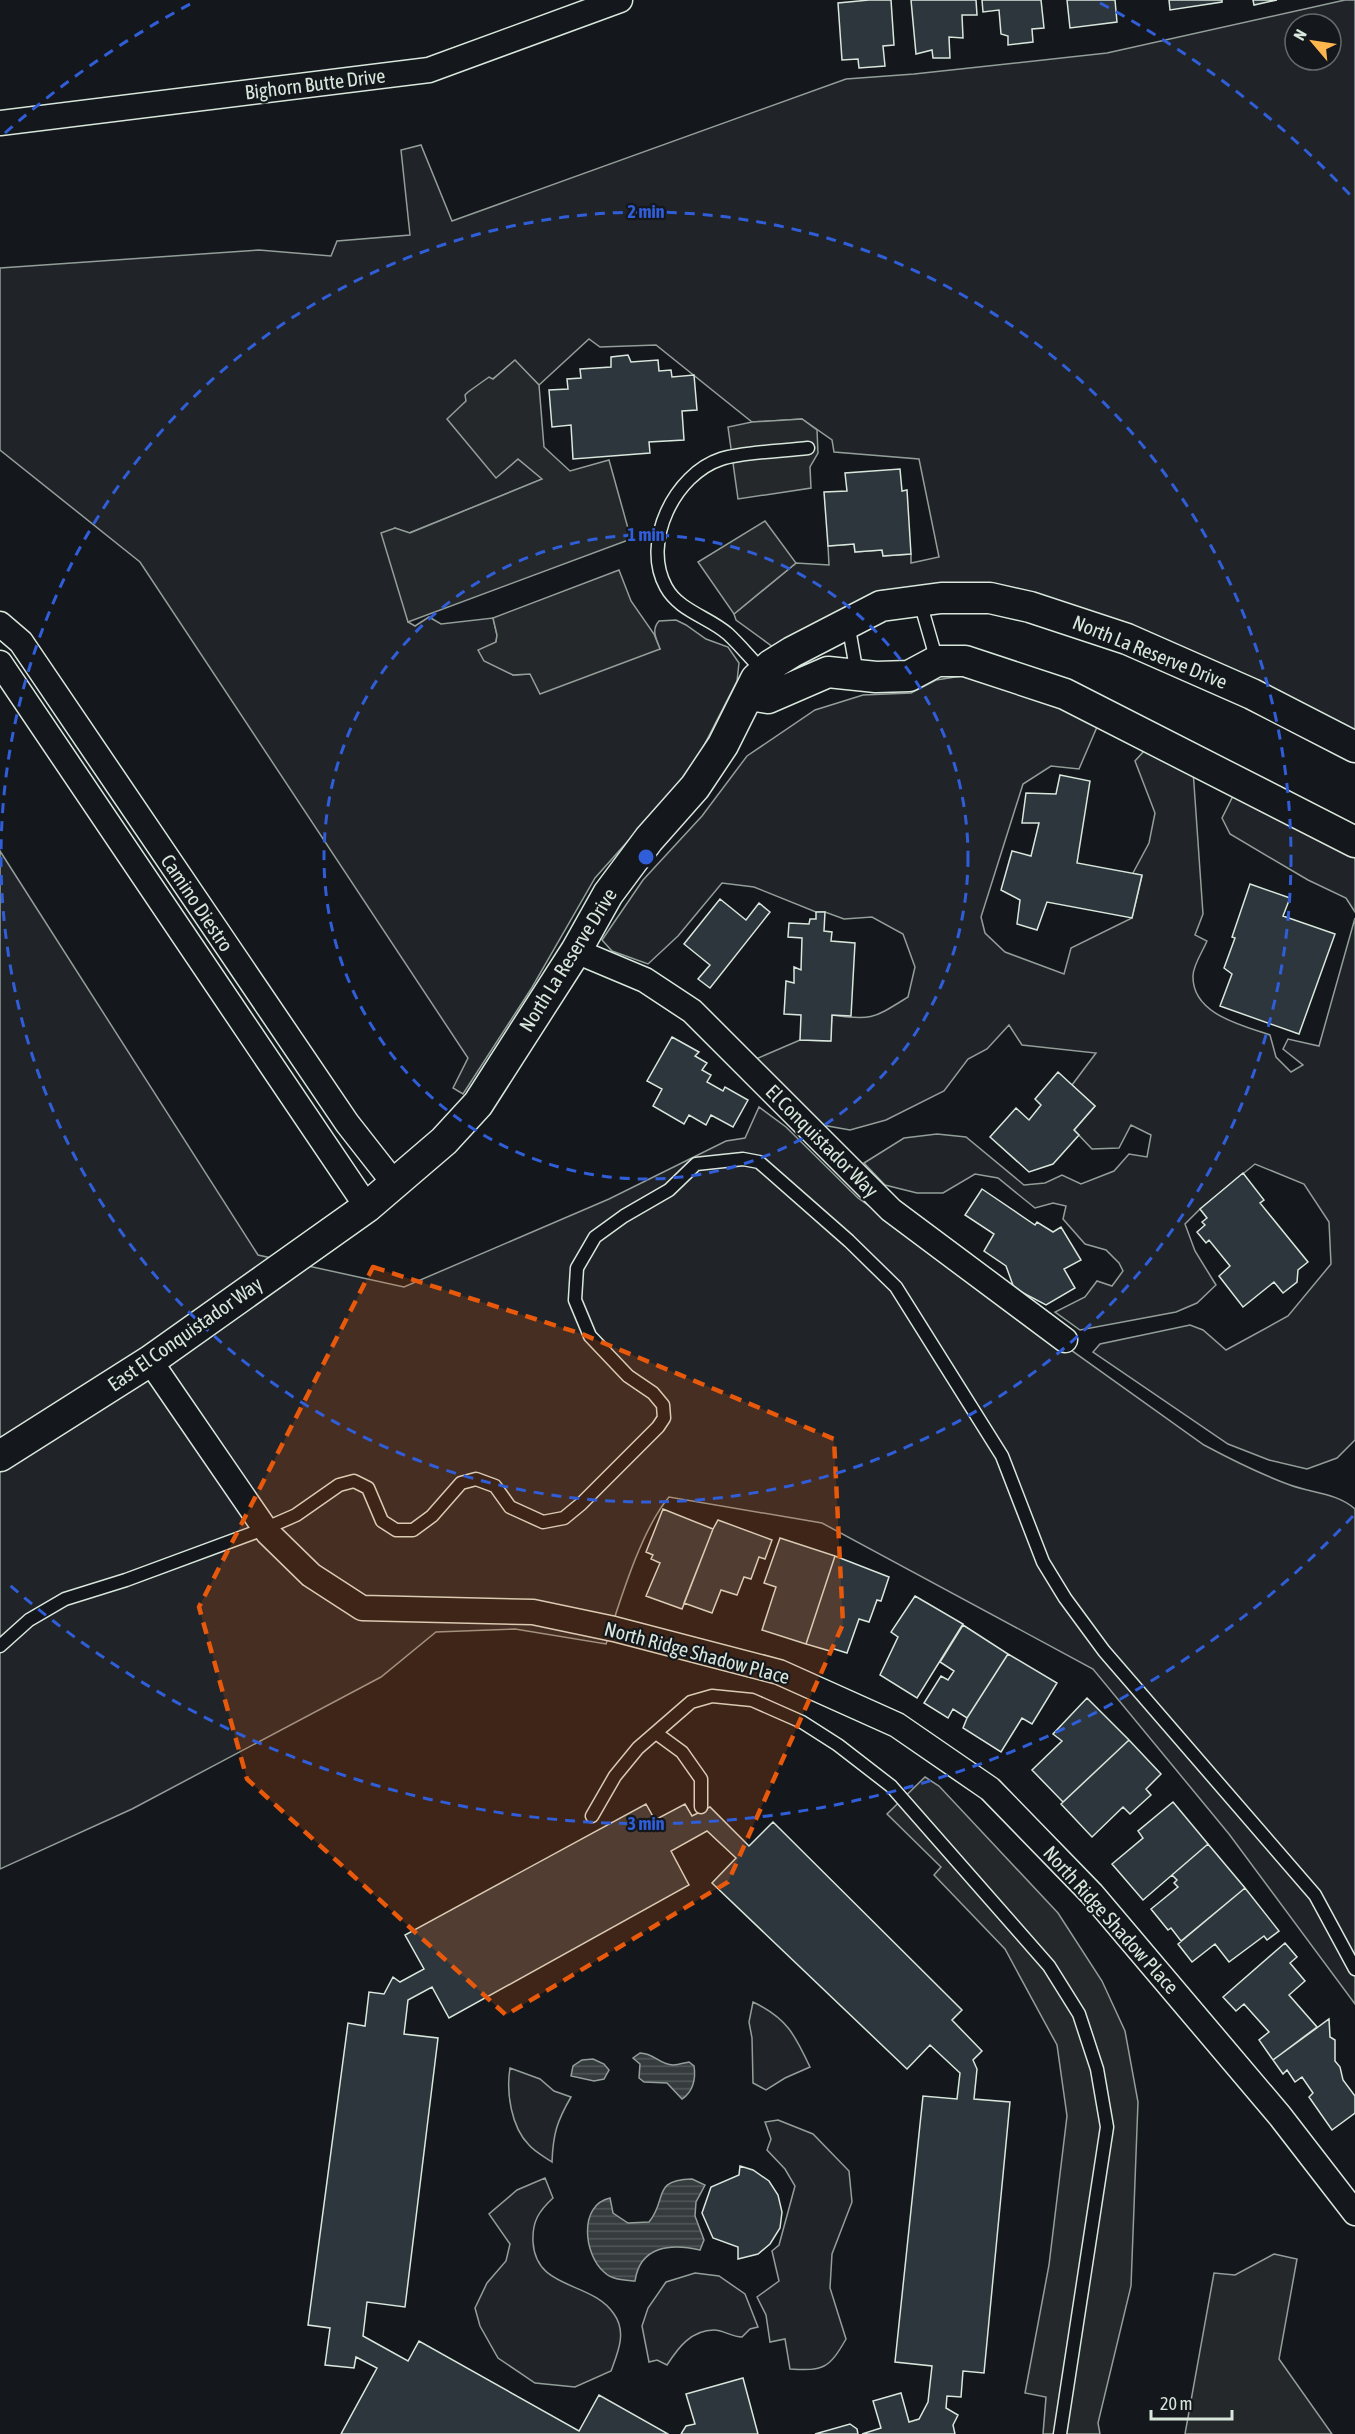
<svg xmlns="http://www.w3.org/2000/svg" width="1355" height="2434" font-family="'Asap Condensed',sans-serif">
	<defs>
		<pattern id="water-rules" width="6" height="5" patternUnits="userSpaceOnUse" patternTransform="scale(1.5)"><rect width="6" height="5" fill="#363b3e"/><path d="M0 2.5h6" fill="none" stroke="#525759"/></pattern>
	</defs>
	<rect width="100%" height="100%" fill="#14181c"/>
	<path fill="#202428" stroke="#939e99" stroke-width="1.5" fill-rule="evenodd" d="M1345,0H1355V736L980,589L883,590L799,641L773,647L736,620L734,614L796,563L829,565L828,546L854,544L855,552L882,550L883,556L911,554V563L939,557L919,459L834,452L832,440L802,419L752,422L656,345L600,347L589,339L539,385L515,361L466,401L496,477L518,459L543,479L409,533L395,528L408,622L415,626L429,617L441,624L493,618L497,635L496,642L513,675L530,674L660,649C656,638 651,630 659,621L676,620L686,625L706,639L728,647L739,663L737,681L692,769L595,878L531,989L463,1094L453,1088L468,1058L140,562L0,450V268L259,250L331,256L337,241L410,235L401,150L421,145L452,221L846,79L914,74L1107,53ZM1295,24H1331V60H1295Z
		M962,676L1100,720L1079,769L1051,766L1023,784L981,917L985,933L1005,952L1064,974L1071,948L1132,918L1142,876L1133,873L1149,843L1155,813L1135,761L1145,750L1193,770L1203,914L1195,935L1207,941C1203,951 1193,965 1193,976C1192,1014 1241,1025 1270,1035L1276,1057L1291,1072L1303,1065L1283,1049L1288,1039L1319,1046L1355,918V1440L1337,1458L1307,1469L1269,1460L1228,1444L1093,1352L1100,1344L1190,1325L1203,1330L1226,1350L1288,1316L1331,1264L1329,1222L1304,1184L1255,1164L1200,1209L1185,1224L1195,1251L1216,1285L1197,1303L1176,1312L1080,1330L1055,1312L1085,1297L1097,1281L1112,1286L1123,1271L1119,1263L1106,1250L1085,1244L1063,1219L1066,1206L1053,1203L1035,1208L998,1178L975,1174L943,1193H917L885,1185L864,1163L904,1138L937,1134L966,1137L1024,1185L1045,1183L1062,1175L1081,1184L1114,1171L1129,1154L1147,1157L1151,1135L1131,1125L1119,1148L1092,1149L1074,1130L1095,1106L1072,1085L1096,1053L1022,1045L1009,1025L987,1049L968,1059L944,1091L886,1120L850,1130L822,1125L756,1059L800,1040L830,1041L832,1015C872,1021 874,1018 908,997L915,967L903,934L872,917L844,919L825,912H816L754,887L722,883L678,936L648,964L612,951L602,940L643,880L702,816L747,756L815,710L863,695L911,693L936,680Z
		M1235,792L1355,851V912L1346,898L1308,880L1230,834L1222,818Z
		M0,851L258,1255L404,1287L609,1199L726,1141L745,1138L759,1107L786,1127L858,1198L1204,1445C1232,1460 1260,1474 1290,1485C1312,1493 1337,1493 1355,1509V2004L1229,1834L1093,1669L822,1523L669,1497C641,1530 620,1601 606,1644L515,1629L436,1632L381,1677L132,1809L0,1869Z
		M753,2002C787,2018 795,2035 810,2067L785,2078L766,2090L753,2083L752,2038L749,2022Z
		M510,2068L540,2079L554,2091L571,2097C557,2121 553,2134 552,2162C545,2157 535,2152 529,2145C511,2127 506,2092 510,2068Z
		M778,2120L813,2134L849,2171L852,2202L832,2254L830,2288L846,2339C829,2369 823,2371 790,2369L785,2339L770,2342L766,2315L757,2297L779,2281L772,2251L779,2245L795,2186L785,2169L767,2150L771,2139L765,2122Z
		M545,2178L553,2198C539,2211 532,2221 533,2242C536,2291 591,2280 614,2314C627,2332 618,2352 611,2371L575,2387L535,2383L498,2358L480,2326L475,2308L487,2283L506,2261L510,2244L489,2214L517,2190Z
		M695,2273L719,2276L745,2294L758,2327L750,2329L742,2337C732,2337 723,2330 714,2330C691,2330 678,2348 667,2365L657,2360L649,2362L642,2326L648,2308L666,2282Z"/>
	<path fill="#24282b" stroke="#939e99" stroke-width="1.5" d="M515,360L539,385L544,447L570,471L609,460L631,539L408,622L381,533L395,528L410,533L542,479L518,459L496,478L447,419L466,401L465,395L468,392L489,377L493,379Z
		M802,419L817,430L818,453L810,467L811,488L738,499L728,427L752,422Z
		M765,521L796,563L734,614L698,562Z
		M619,570L631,601L654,634L660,649L540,694L530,674L513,675L484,661L478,650L496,642L497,635L493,618Z
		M925,1777L939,1786L1058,1913L1102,1981L1125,2031L1138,2102L1131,2286L1098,2423L1100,2434H1043L1046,2397L1025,2393L1049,2265L1067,2116L1057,2045L1005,1949L934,1875L941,1867L887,1814Z
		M1274,2254L1297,2259L1279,2359L1332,2434H1185L1214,2273L1235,2275Z"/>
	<path fill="url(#water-rules)" stroke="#939e99" stroke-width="1.5" d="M640,2053C654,2053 660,2065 673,2065C678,2065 684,2063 689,2062L694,2066C696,2079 693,2092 682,2099L667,2083L644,2082L639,2078L640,2064L633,2058Z
		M593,2059L604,2064L609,2070L604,2079L594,2081L571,2076L573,2066L582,2060Z
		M692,2179L705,2185L696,2202L695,2216L704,2240L700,2250C671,2243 640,2246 635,2281C624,2280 612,2280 604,2272C584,2255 578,2205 610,2198L613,2213L628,2223L649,2222C668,2199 651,2180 692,2179Z"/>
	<path fill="#2c363c" stroke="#d8e6dc" stroke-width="1.5" d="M869,0H891L894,45L883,46L885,66L859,68L858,59L842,60L838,3Z
		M911,0H976L977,15H962L963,38L949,37L950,58H933L932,50L916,54Z
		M982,0H1041L1044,28L1032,29L1033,42L1008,45V36L1001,34L999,10L983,12Z
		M1067,0H1115L1117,22L1070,28Z
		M1169,0H1222V2L1170,10Z
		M1253,0H1277L1254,5Z
		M628,355L631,362L658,360L659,371L671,370L672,377L694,375L697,410L682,411L684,440L649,442L650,453L573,459L571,425L552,427L549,390L568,389L567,379L581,378L580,369L611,367V357Z
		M900,469L902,491L907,490L911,554L883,556L882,550L855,552L854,544L828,546L824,492L847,491L845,473Z
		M1060,775L1090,781L1077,863L1142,875L1132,918L1047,902L1037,930L1017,924L1020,900L1001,890L1012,851L1031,856L1039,823H1022L1026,793L1056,794Z
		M1250,884L1290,898L1283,916L1335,934L1299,1034L1220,1006L1232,974L1224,968L1235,938L1232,937Z
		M720,899L746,920L759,903L770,912L710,988L698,979L710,965L684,944Z
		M816,912H825L824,931L832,932L831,941L855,943L851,1016L832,1015L831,1041L800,1040L801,1015L784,1014L786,981L794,983V967L801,970L802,938L788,937L789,923L809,924L810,919H816Z
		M672,1037L699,1052L695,1056L707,1063L702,1070L711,1075L707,1082L723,1091L725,1087L748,1100L733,1127L711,1115L706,1125L689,1115L684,1124L653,1106L662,1089L647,1081Z
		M1058,1072L1095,1106L1074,1130L1079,1135L1053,1164L1029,1172L990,1137L1016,1108L1029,1120L1041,1105L1035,1099Z
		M1243,1173L1264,1200L1260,1203L1308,1262L1298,1270L1297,1282L1283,1293L1274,1282L1243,1307L1219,1276L1230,1266L1209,1240L1206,1243L1197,1232L1205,1225L1202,1222L1207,1218L1200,1209Z
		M982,1189L1035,1225L1037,1222L1053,1232L1061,1227L1081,1260L1064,1269L1075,1288L1046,1305L1014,1288L1006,1266L984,1251L994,1234L965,1215Z
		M663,1509L713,1529L682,1609L646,1596L660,1563L651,1559L653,1555L646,1552Z
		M718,1520L772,1540L765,1559L759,1557L751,1579L744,1577L737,1595L721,1590L712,1613L684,1603L713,1529Z
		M780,1538L835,1556L806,1644L762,1630L776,1587L764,1583Z
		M835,1556L889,1577L881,1601L877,1600L869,1622L859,1619L847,1653L831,1648L830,1651L806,1644Z
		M915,1596L963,1624L917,1698L880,1675L898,1637L891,1632Z
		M963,1625L1008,1654L967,1718L953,1709L948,1718L924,1703L941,1676L948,1680L954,1671L940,1662Z
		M1008,1654L1057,1683L1032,1724L1022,1718L1001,1752L963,1728L967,1718Z
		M1087,1698L1129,1740L1063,1802L1032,1770L1062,1741L1053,1734Z
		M1129,1740L1161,1774L1146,1789L1151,1795L1130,1814L1123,1807L1092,1837L1061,1804Z
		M1173,1802L1208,1844L1143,1900L1112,1864L1143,1838L1138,1831Z
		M646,1804L655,1820L685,1804L692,1816L710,1807L749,1846L773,1822L962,2010L952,2020L982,2051L973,2060L977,2069L974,2099L1010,2102L984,2373L963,2371L961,2397L947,2396L946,2408L958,2415L953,2425L955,2434H862L881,2428L873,2401L901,2393L909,2422L919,2419L928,2402L932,2366L895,2362L923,2096L957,2099L960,2073L930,2045L907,2069L712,1883L736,1858L707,1831L671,1851L689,1885L449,2018L432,1987L408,2000L404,2034L438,2038L405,2307L367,2302L363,2336L408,2361L419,2341L579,2431L599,2395L668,2434H341L377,2368L356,2357L354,2368L325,2365L330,2328L308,2325L348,2023L365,2026L369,1992L384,1994L393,1977L400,1982L424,1969L405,1935Z
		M1208,1844L1245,1888L1181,1941L1171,1928L1168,1930L1151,1909L1178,1887L1174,1883L1177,1880L1172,1875Z
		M1245,1888L1279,1931L1267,1940L1264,1936L1229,1962L1215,1944L1192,1962L1178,1944Z
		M1285,1943L1297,1957L1290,1963L1305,1981L1289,1995L1317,2027L1273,2060L1259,2040L1269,2032L1244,2004L1236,2011L1223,1997Z
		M1329,2019L1330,2037L1335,2040V2061L1340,2067L1343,2080L1355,2096V2113L1332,2130L1309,2097L1313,2093L1302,2077L1295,2082L1287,2070L1283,2074L1273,2060Z
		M740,2166L753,2170L769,2181L778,2195L782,2212L780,2228L770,2244L758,2254L738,2259V2247L713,2238L702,2213L711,2187L739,2175Z
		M743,2378L758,2434H681L686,2426L695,2424L686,2394Z
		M850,2424L857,2429L858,2434H815Z"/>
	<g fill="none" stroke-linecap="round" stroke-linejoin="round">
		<defs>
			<path id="service" d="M920,602L937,661
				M848,623L857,674
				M763,671C751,659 740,645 728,634C709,617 679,611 666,587C641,542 675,474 721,459C742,452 784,451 808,448
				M0,1646L29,1620L65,1599L126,1580L264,1529L296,1515L339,1485L354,1481L368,1488L382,1521L396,1530H413L432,1516L461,1483L476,1479L495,1486L510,1507L543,1522L564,1518L581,1504L658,1427L664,1418L663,1405L653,1393L628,1376L590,1336L575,1300L577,1268L595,1237L624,1216L669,1190L696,1164L743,1159L759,1162L849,1241L896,1287L1002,1456L1043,1562L1065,1598L1104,1651L1315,1895L1355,1969
				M656,1733L682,1752L701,1779V1807
				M592,1816L615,1776L638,1748L691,1702L712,1696L752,1700L802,1722L838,1745L891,1786L1049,1966L1079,2014L1097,2069L1107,2127L1060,2434"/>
			<path id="minor" d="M0,123L429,70L620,0
				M0,624L21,642L347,1123L394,1183
				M0,663L367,1207
				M576,951L645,980L692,1011L891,1210L1065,1340
				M150,1361L268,1533L311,1575L362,1608L533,1612L614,1629L779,1672L897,1725L990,1789L1092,1894L1280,2116L1355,2213"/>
			<path id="tertiary" d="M749,695L768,698L828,672L876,677L909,676L937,661H965L1065,694L1355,842
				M0,1456L150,1361L367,1207L444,1141L478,1104L576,951L608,894L649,839L695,787L723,745L756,679L771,665L792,652L881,606L941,598H990L1030,607L1127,639L1252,694L1355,747"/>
		</defs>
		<use href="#service" stroke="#d8e6dc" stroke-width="15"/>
		<use href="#minor" stroke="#d8e6dc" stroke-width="27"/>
		<use href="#tertiary" stroke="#d8e6dc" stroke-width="33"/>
		<use href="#service" stroke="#14181c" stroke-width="12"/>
		<use href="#minor" stroke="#14181c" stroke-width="24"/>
		<use href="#tertiary" stroke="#14181c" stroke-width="30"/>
	</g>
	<path fill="#e8590c" fill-opacity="0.2" stroke="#e8590c" stroke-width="4.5" stroke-dasharray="12 8" stroke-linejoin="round" d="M373,1267L582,1334L834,1439L843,1624L728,1882L506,2015L247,1779L199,1607Z"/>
	<g fill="none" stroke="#305dd8" stroke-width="3" stroke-dasharray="10 8">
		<circle cx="646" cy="857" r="322"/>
		<circle cx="646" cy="857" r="645"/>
		<path d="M1353 1516A967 967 0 0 1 5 1581M5 133A967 967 0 0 1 192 3M1100 3A967 967 0 0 1 1353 198"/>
	</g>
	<g text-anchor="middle" stroke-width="4.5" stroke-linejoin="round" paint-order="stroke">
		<g font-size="20" fill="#d8e6dc" stroke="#14181c">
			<text transform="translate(315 84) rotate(-7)" y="7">Bighorn Butte Drive</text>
			<text transform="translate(1150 652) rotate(22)" y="7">North La Reserve Drive</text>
			<text transform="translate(197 903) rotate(56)" y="7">Camino Diestro</text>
			<text transform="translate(568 960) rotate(-58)" y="7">North La Reserve Drive</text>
			<text transform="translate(822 1141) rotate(45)" y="7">El Conquistador Way</text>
			<text transform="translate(185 1334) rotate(-35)" y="7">East El Conquistador Way</text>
			<text transform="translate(697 1653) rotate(15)" y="7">North Ridge Shadow Place</text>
			<text transform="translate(1111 1920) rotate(48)" y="7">North Ridge Shadow Place</text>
		</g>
	</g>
	<circle cx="646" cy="857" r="9" fill="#305dd8" stroke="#14181c" stroke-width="3"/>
	<g font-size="18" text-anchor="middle" font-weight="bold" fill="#305dd8" stroke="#14181c" stroke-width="4.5" stroke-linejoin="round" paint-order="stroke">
		<text x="646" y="218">2 min</text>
		<text x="646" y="541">1 min</text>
		<text x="646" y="1830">3 min</text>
	</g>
	<g transform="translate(1313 42) rotate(299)"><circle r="28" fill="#14181c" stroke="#626a69" stroke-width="1.5"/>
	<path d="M0-4.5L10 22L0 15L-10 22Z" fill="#ffb74d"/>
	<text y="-9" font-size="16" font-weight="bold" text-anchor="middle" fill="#d8e6dc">N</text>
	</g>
	<path d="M1151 2410v9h81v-9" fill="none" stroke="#d8e6dc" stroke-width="3"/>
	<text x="1160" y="2410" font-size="18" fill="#d8e6dc" stroke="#14181c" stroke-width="4.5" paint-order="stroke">20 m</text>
</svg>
